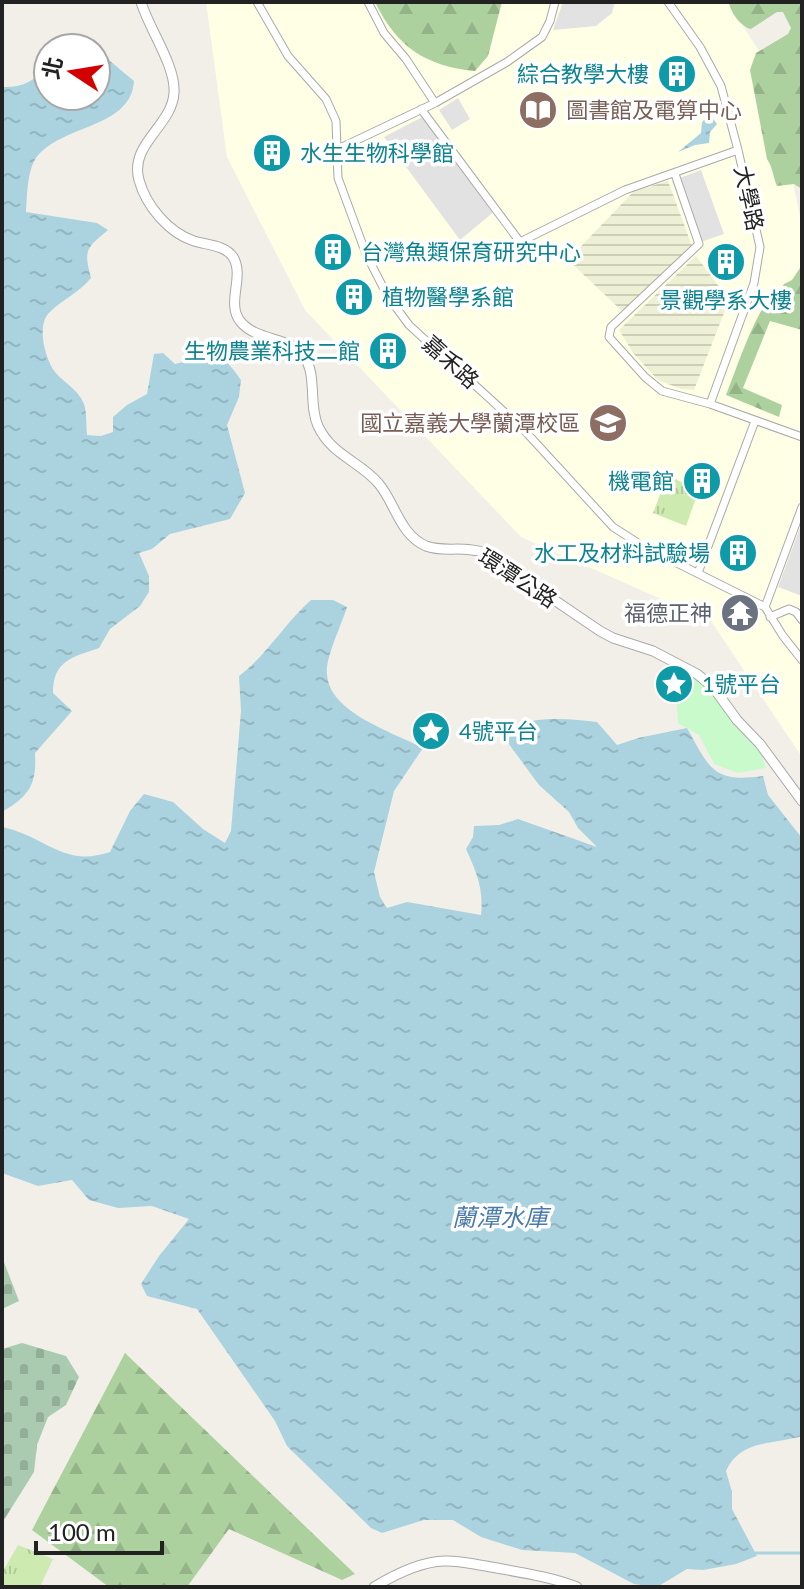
<svg xmlns="http://www.w3.org/2000/svg" width="804" height="1589" font-family="Lato,'Noto Sans TC',sans-serif">
	<defs>
		<pattern id="farmland-rules" width="6" height="5" patternUnits="userSpaceOnUse" patternTransform="scale(2)"><rect width="6" height="5" fill="#eef0d5"/><path d="M0 2.5h6" fill="none" stroke="#ccceb7"/></pattern>
		<pattern id="grass-tufts" width="24" height="20" patternUnits="userSpaceOnUse" patternTransform="scale(2)"><rect width="24" height="20" fill="#cdebb0"/><path d="M3 7l-1-3M5 7V3M7 7l1-3M15 17l-1-3M17 17v-4M19 17l1-3" fill="none" stroke="#b0c997"/></pattern>
		<pattern id="forest-firs" width="22" height="20" patternUnits="userSpaceOnUse" patternTransform="scale(2)"><rect width="22" height="20" fill="#add19e"/><path d="M5 1l3.5 6h-7zM16 11l3.5 6h-7z" fill="#95b388"/></pattern>
		<pattern id="cemetery-stones" width="16" height="16" patternUnits="userSpaceOnUse" patternTransform="scale(2)"><rect width="16" height="16" fill="#aacbaf"/><path d="M2 7V4a2 2 0 0 1 4 0v3zM10 15v-3a2 2 0 0 1 4 0v3z" fill="#92ae96"/></pattern>
		<pattern id="water-ripples" width="26" height="14" patternUnits="userSpaceOnUse" patternTransform="scale(2)"><rect width="26" height="14" fill="#aad3df"/><path d="M2 4q2-2 4 0t4 0M15 11q2-2 4 0t4 0" fill="none" stroke="#92b5bf"/></pattern>
	</defs>
	<rect width="100%" height="100%" fill="#f2efe9"/>
	<path fill="#ffffe5" d="M206,2H728L769,67L802,226V757L711,621L521,537L305,310L227,157Z"/>
	<path fill="url(#farmland-rules)" d="M668,181L692,246L622,311L568,260L634,191Z
		M696,256L729,300L694,390L681,389L658,380L633,353L619,330Z"/>
	<path fill="url(#grass-tufts)" d="M669,471L674,473L677,480L689,485L695,482L701,484L686,526L653,513Z
		M18,1545L53,1559L40,1587H2V1573Z"/>
	<path fill="url(#forest-firs)" d="M375,2H502L488,56L475,71C425,66 397,47 375,2Z
		M729,2H802V189L794,184L777,186C773,177 773,168 767,159L750,70L756,53L788,34L791,28L783,12H777L751,29C741,27 730,12 729,2Z
		M802,265V330L770,321L743,388L782,405L779,417L726,395C737,367 746,339 760,313C767,302 778,296 784,284L792,280Z
		M125,1353L331,1551L355,1574L342,1580L229,1529L187,1587H109L32,1530Z"/>
	<path fill="url(#cemetery-stones)" d="M2,1257L19,1301L2,1309Z
		M22,1343L66,1356L79,1377L66,1405L48,1417L37,1445L34,1472L2,1523V1349Z"/>
	<path fill="#c8facc" d="M687,671L709,689L732,722L760,750L766,768L738,773L714,764L699,735L678,723L676,689Z"/>
	<path fill="#e2e2e2" d="M563,2H615L612,13L596,26L553,30Z
		M458,98L470,119L452,130L439,110Z
		M426,115L496,210L460,240L384,137Z
		M701,170L724,234L695,244L672,181Z
		M802,522V596L778,587Z"/>
	<path fill="url(#water-ripples)" d="M96,51L104,52L110,61L134,81C131,129 61,124 36,158C27,171 27,198 26,212L97,223L108,230C85,249 84,250 91,278C79,293 61,300 48,314C37,327 45,359 55,372C64,383 78,389 84,404C87,413 86,425 87,435L101,436L113,432V417L127,405L147,394L154,354L163,353L175,364L187,361L193,348C215,348 229,362 241,380L239,397L227,425L245,493L230,519L170,534L152,549L139,553L149,576V592L140,606L110,629L99,648C73,657 53,660 53,693L72,711L35,753C37,785 29,796 2,812V87C23,88 33,81 48,67V96H96Z
		M707,117H712L717,124L710,132L709,143L695,145L678,152L701,133L702,122Z
		M311,600H333L347,607C342,624 325,658 327,674C329,713 393,732 423,748L394,791L374,872L380,897L387,908L407,902L481,915C484,889 476,871 466,849L473,837L474,826L499,825L518,819L597,847L578,828L569,812L539,785L500,732C526,715 568,718 597,722L617,745L638,738L687,728C710,769 713,783 763,776L768,795L802,838V1436C773,1445 741,1439 726,1471L732,1492V1509L757,1556L736,1564L703,1570L687,1569L657,1587L648,1586L634,1584L575,1553L522,1550L481,1537L453,1520H424L382,1533L371,1528L287,1446L275,1421L197,1309L147,1296L141,1284L159,1256L189,1219L152,1206L118,1208L89,1200L72,1180L38,1186L2,1173V827C46,836 63,868 110,852L130,811L144,794L173,802L203,829L225,843L231,831L241,711L239,676C267,655 284,624 311,600Z"/>
	<g fill="none" stroke-linecap="round" stroke-linejoin="round">
		<path stroke="#aad3df" stroke-width="3" d="M755,1553H802"/>
		<defs>
			<path id="minor" d="M257,2L288,56L326,99L336,121L338,178L366,254L387,295L409,325L524,430L613,527L641,545L765,607L783,636L802,660
				M368,2L384,33L406,59L435,103
				M668,2L700,47L721,86L738,150L760,247L754,283L710,404
				M421,109L520,242L625,190L738,150
				M338,149L435,103L507,62L542,37L550,21L555,2
				M675,174L699,244L611,327L609,337L645,377L662,391L710,404L802,437
				M698,573L755,421
				M765,607L802,507
				M770,617L789,609L796,612L802,620"/>
			<path id="tertiary" d="M141,2C149,29 176,66 174,93C172,126 129,144 139,180C146,206 169,233 194,241C206,245 225,245 233,257C245,276 226,303 240,321C255,341 291,337 303,355C318,374 308,404 318,426C332,456 360,461 379,484C395,503 400,535 426,546C444,553 463,545 485,553L600,631L613,638L653,651L697,674L713,687L737,720L760,744L802,801
				M374,1587C394,1575 420,1562 443,1561C458,1560 472,1564 486,1566C517,1572 548,1576 577,1587"/>
		</defs>
		<use href="#minor" stroke="#a9a9a9" stroke-width="9"/>
		<use href="#tertiary" stroke="#a9a9a9" stroke-width="11"/>
		<use href="#minor" stroke="#fff" stroke-width="7"/>
		<use href="#tertiary" stroke="#fff" stroke-width="9"/>
	</g>
	<defs>
		<symbol id="building-disc" viewBox="-11 -11 22 22"><circle r="9.5" fill="#0f9aa8" stroke="#fff"/><path d="M-4-6H4V6H1V3H-1V6H-4ZM-2.5-4.3h1.7v1.8h-1.7ZM.8-4.3h1.7v1.8H.8ZM-2.5-1h1.7V.8h-1.7ZM.8-1h1.7V.8H.8Z" fill="#fff"/></symbol>
		<symbol id="library-disc" viewBox="-11 -11 22 22"><circle r="9.5" fill="#8d6e63" stroke="#fff"/><path d="M-6-4Q-3-5.5-.7-3.5V5Q-3 3-6 4ZM6-4Q3-5.5 .7-3.5V5Q3 3 6 4Z" fill="#fff"/></symbol>
		<symbol id="university-disc" viewBox="-11 -11 22 22"><circle r="9.5" fill="#8d6e63" stroke="#fff"/><path d="M0-5L7-2L0 1L-7-2ZM-4 1L0 2.5L4 1V4Q0 6-4 4Z" fill="#fff"/></symbol>
		<symbol id="temple-disc" viewBox="-11 -11 22 22"><circle r="9.5" fill="#6b7280" stroke="#fff"/><path d="M0-6L5-2H3V0L6.5 2.5H4V6H1.5V3h-3V6H-4V2.5H-6.5L-3 0V-2H-5Z" fill="#fff"/></symbol>
		<symbol id="sight-disc" viewBox="-11 -11 22 22"><circle r="9.5" fill="#0f9aa8" stroke="#fff"/><path d="M0-6L1.8-2.2L6-1.7L2.9 1.2L3.7 5.4L0 3.3L-3.7 5.4L-2.9 1.2L-6-1.7L-1.8-2.2Z" fill="#fff"/></symbol>
	</defs>
	<g fill-rule="evenodd">
		<use href="#building-disc" x="655" y="52" width="44" height="44"/>
		<use href="#library-disc" x="516" y="88" width="44" height="44"/>
		<use href="#building-disc" x="250" y="131" width="44" height="44"/>
		<use href="#building-disc" x="311" y="230" width="44" height="44"/>
		<use href="#building-disc" x="704" y="240" width="44" height="44"/>
		<use href="#building-disc" x="332" y="275" width="44" height="44"/>
		<use href="#building-disc" x="366" y="329" width="44" height="44"/>
		<use href="#university-disc" x="586" y="401" width="44" height="44"/>
		<use href="#building-disc" x="680" y="459" width="44" height="44"/>
		<use href="#building-disc" x="716" y="531" width="44" height="44"/>
		<use href="#temple-disc" x="718" y="591" width="44" height="44"/>
		<use href="#sight-disc" x="652" y="662" width="44" height="44"/>
		<use href="#sight-disc" x="409" y="709" width="44" height="44"/>
	</g>
	<g text-anchor="middle" stroke-width="7" stroke-linejoin="round" paint-order="stroke">
		<g font-size="22" fill="#0d838f" stroke="#fff" text-anchor="start">
			<text x="649" y="82" text-anchor="end">綜合教學大樓</text>
			<text x="300" y="161">水生生物科學館</text>
			<text x="361" y="260">台灣魚類保育研究中心</text>
			<text x="382" y="305">植物醫學系館</text>
			<text x="726" y="308" text-anchor="middle">景觀學系大樓</text>
			<text x="360" y="359" text-anchor="end">生物農業科技二館</text>
			<text x="674" y="489" text-anchor="end">機電館</text>
			<text x="710" y="561" text-anchor="end">水工及材料試驗場</text>
			<text x="702" y="692">1號平台</text>
			<text x="459" y="739">4號平台</text>
		</g>
		<g font-size="22" fill="#785e54" stroke="#fff" text-anchor="start">
			<text x="566" y="118">圖書館及電算中心</text>
			<text x="580" y="431" text-anchor="end">國立嘉義大學蘭潭校區</text>
		</g>
		<g font-size="22" fill="#222" stroke="#fff">
			<text transform="translate(749 198) rotate(78)" y="8">大學路</text>
			<text transform="translate(451 362) rotate(42)" y="8">嘉禾路</text>
			<text transform="translate(518 578) rotate(33)" y="8">環潭公路</text>
		</g>
		<g font-size="22" fill="#5b616d" stroke="#fff" text-anchor="end">
			<text x="712" y="621">福德正神</text>
		</g>
		<g font-size="24" font-style="italic" fill="#4a7aab" stroke="#fff">
			<text x="500" y="1226">蘭潭水庫</text>
		</g>
	</g>
	<rect width="804" height="1589" fill="none" stroke="#222222" stroke-width="8"/>
	<g transform="translate(72 72) rotate(282)"><circle r="38" fill="#ffffff" stroke="#a7a7a7" stroke-width="2"/>
	<path d="M0-6L14 30L0 20L-14 30Z" fill="#d40000"/>
	<text y="-12" font-size="22" font-weight="bold" text-anchor="middle" fill="#222222">北</text>
	</g>
	<path d="M36 1541v12h126v-12" fill="none" stroke="#222222" stroke-width="4"/>
	<text x="48" y="1541" font-size="24" fill="#222222" stroke="#ffffff" stroke-width="6" paint-order="stroke">100 m</text>
</svg>
